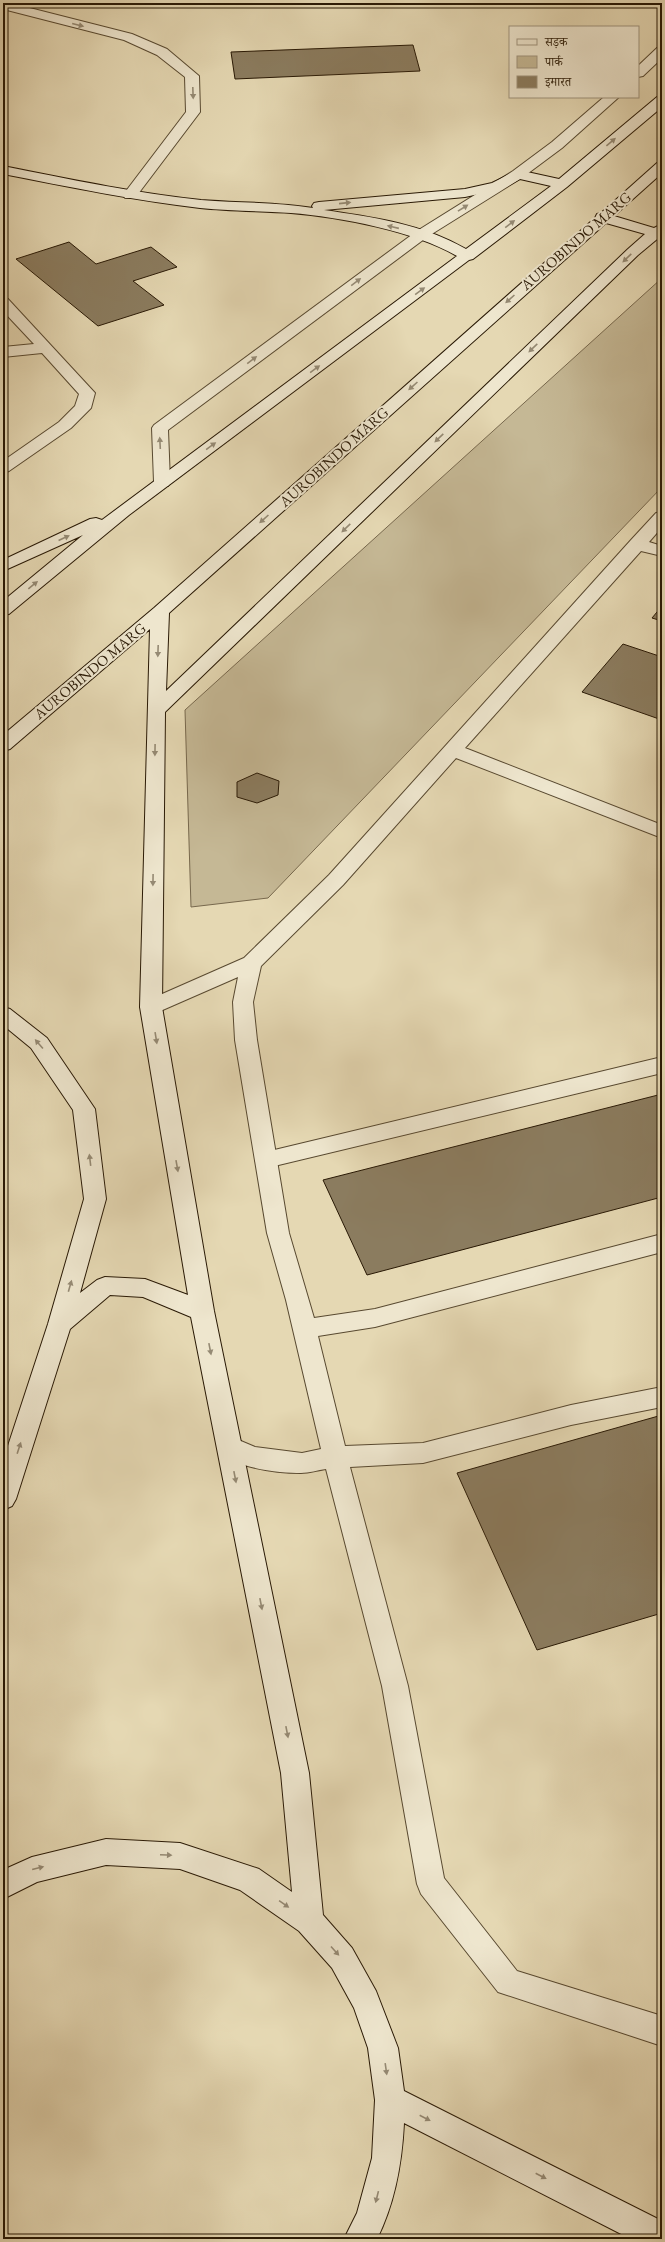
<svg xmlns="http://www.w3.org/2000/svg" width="665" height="2242" font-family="'EB Garamond','Noto Serif Devanagari',serif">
	<rect width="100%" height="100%" fill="#e5d8b3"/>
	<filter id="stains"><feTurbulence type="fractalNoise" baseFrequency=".005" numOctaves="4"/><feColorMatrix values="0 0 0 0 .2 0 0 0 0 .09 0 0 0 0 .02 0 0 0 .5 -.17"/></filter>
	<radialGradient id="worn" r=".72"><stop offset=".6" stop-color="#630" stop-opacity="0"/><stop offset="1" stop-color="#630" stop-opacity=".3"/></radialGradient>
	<path fill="#c5b895" stroke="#77684d" d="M662,278V487L268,898L191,907L185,710Z"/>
	<path fill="#8b7c5f" stroke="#291905" d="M413,45L420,71L235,79L231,52Z
		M69,242L96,264L151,247L177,267L133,281L164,305L98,326L16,259Z
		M662,606V621L652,618Z
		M623,644L662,657V720L582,692Z
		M257,773L279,781L278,795L257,803L237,797V782Z
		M662,1094V1197L367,1275L323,1180Z
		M662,1415V1613L537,1650L457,1473Z"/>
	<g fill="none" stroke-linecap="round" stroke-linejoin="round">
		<defs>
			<path id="lane" d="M662,47V58L643,76L638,77V66L657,48Z
				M604,97H619L562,148L523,177L427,237L168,430L170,482L168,486H156L154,482L152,428L154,425L417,231L513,171L552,142Z
				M662,1057V1073L266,1168L258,1166L255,1160L258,1154L266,1152Z"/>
			<path id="street" d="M3,3H10L132,34L167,49L199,76L200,112L135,198H125L123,195L186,112L185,77L157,55L124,40L3,9Z
				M3,298L8,299L95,393L91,408L71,428L9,471L3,473V461L59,422L75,406L79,394L42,353L3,357V347L34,344L3,311Z
				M662,512V527L649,542L662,546V556L641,551L465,748L662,825V838L456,758L343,885L261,966L253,1002L257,1040L289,1233L314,1318L375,1309L662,1234V1252L375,1327L318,1336L345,1446L423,1443L571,1405L662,1387V1407L571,1425L423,1463L350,1467L408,1686L444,1878L517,1971L662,2016V2046L498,1992L421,1894L417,1884L382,1686L326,1469C318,1470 309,1473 301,1473C279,1473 227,1468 217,1446L220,1439L229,1436L255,1447L302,1453L321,1449L286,1300L267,1233L235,1040L233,1002L238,977L158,1012L151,1014L144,1012L140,1007L144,1002L244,958L329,875L631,540L656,513Z"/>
			<path id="secondary" d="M662,96V107L567,187L473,259L469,260L129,515L9,614L3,615V601L83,535L3,571V560L90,519L96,518L102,520L457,256C414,231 340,217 291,213C260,211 230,211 200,208C133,200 69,187 3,174V166C69,179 134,193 201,200C239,203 276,202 313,208L312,206L314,203L319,202L465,189L492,183L518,170L559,179L657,97ZM520,179L551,186L466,249C423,224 372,217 324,210L465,197L502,189Z
				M662,162V173L614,216L654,228L662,224V235L638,255L165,712L162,1007L214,1311L309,1773L323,1915L352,1948L376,1991L398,2048L404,2091L662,2221V2239H631L404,2123C402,2163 395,2203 377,2239H344L357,2213L372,2158L375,2100L368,2048L354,2008L332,1968L299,1931L240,1890L180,1869L106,1865L37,1882L3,1899V1870L32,1857L106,1839L180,1843L259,1869L292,1892L281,1773L191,1317L143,1297L110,1295L70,1329L16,1499L12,1506L3,1510V1461L48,1324L84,1199L73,1110L31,1048L3,1025V1007L10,1009L47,1038L95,1109L106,1199L80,1293L97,1280L105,1277L145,1279L188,1295L140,1007L150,629L10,749L3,751V735L154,608L595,218L597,214L601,213L657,163ZM606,223L645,234L628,249L166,691L169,613Z"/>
		</defs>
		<use href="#lane" stroke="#584930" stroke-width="2"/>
		<use href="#street" stroke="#584930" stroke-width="2"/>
		<use href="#secondary" stroke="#291905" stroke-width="2"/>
		<use href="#lane" fill="#eee6ce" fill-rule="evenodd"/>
		<use href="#street" fill="#eee6ce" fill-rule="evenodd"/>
		<use href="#secondary" fill="#eee6ce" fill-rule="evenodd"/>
	</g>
	<defs><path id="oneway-solid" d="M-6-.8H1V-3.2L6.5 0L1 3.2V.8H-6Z"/></defs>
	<g fill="#958a74">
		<use href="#oneway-solid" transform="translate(78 25) rotate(14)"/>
		<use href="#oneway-solid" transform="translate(193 93) rotate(88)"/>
		<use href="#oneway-solid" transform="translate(611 142) rotate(-40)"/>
		<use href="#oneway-solid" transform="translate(345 203) rotate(-6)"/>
		<use href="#oneway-solid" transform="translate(463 208) rotate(-32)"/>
		<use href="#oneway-solid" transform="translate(510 224) rotate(-37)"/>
		<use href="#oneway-solid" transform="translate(393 227) rotate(-167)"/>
		<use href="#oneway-solid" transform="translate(627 258) rotate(136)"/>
		<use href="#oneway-solid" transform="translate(356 282) rotate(-37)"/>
		<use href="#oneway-solid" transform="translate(420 291) rotate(-36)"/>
		<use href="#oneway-solid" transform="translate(510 299) rotate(138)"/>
		<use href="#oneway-solid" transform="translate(533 348) rotate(136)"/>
		<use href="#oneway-solid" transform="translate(252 360) rotate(-37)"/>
		<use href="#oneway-solid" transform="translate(315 369) rotate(-36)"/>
		<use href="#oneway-solid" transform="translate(413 386) rotate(138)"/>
		<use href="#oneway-solid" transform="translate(439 438) rotate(136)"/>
		<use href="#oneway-solid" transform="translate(160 443) rotate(-93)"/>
		<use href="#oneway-solid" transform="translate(211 446) rotate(-36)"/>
		<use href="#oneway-solid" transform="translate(264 519) rotate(138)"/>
		<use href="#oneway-solid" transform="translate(346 528) rotate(136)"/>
		<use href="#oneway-solid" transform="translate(64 538) rotate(-25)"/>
		<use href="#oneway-solid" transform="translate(33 585) rotate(-39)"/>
		<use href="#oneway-solid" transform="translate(158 651) rotate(92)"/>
		<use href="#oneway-solid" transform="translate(155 750) rotate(91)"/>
		<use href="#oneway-solid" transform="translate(153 880) rotate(91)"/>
		<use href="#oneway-solid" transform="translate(156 1038) rotate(81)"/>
		<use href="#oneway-solid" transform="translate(39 1044) rotate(-131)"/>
		<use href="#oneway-solid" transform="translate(90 1160) rotate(-97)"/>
		<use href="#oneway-solid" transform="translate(177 1166) rotate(80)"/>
		<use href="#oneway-solid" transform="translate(70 1286) rotate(-74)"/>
		<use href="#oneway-solid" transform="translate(210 1349) rotate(79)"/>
		<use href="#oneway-solid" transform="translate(19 1448) rotate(-72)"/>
		<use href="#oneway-solid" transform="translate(235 1477) rotate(79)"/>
		<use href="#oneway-solid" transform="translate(261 1604) rotate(79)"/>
		<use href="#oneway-solid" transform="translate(287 1732) rotate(79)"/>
		<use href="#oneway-solid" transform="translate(166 1855) rotate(3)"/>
		<use href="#oneway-solid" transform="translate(38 1868) rotate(-14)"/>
		<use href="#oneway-solid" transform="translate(284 1904) rotate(35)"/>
		<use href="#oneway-solid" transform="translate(335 1951) rotate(48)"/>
		<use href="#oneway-solid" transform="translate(386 2069) rotate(82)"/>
		<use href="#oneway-solid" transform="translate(425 2118) rotate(27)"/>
		<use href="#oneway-solid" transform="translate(541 2176) rotate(27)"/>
		<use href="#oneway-solid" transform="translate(377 2197) rotate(104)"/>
	</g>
	<g text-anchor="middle" stroke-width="4" stroke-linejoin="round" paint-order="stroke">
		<g font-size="15" fill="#291905" stroke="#eee6ce">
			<text transform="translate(576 241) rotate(-41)" y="5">AUROBINDO MARG</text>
			<text transform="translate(334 457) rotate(-42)" y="5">AUROBINDO MARG</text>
			<text transform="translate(90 671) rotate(-40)" y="5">AUROBINDO MARG</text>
		</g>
	</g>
	<rect width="665" height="2242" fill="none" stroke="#e5d8b3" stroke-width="16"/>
	<rect x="4" y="4" width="657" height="2234" fill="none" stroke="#291905" stroke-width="2"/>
	<rect x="8" y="8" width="649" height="2226" fill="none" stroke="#291905"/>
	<rect x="509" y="26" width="130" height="72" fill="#eee6ce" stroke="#9f947e"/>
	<rect x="517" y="39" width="20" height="6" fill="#eee6ce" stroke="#9f947e"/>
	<text x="545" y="46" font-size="12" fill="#291905">सड़क</text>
	<rect x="517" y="56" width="20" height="12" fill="#c5b895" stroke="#9f947e"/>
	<text x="545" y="66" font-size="12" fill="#291905">पार्क</text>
	<rect x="517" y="76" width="20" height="12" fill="#8b7c5f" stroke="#9f947e"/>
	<text x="545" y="86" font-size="12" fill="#291905">इमारत</text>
	<rect width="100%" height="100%" filter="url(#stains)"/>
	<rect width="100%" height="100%" fill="url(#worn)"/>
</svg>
